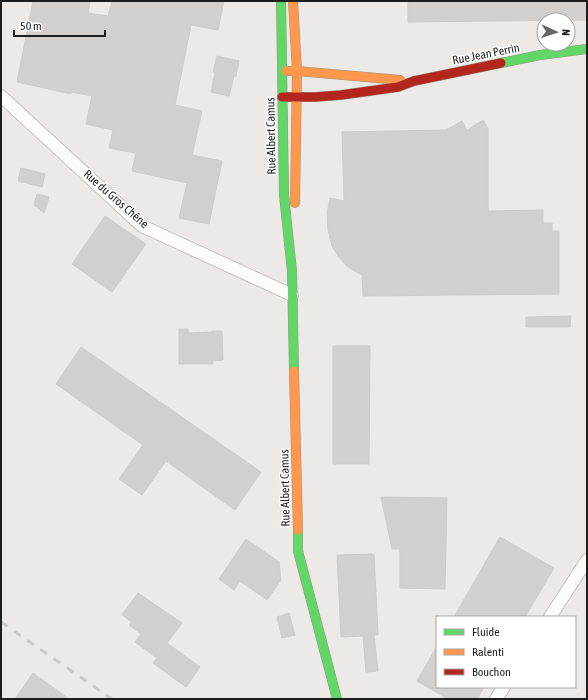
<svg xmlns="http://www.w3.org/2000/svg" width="588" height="700" font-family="'Asap Condensed',sans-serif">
	<rect width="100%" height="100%" fill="#ece9e6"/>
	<path fill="#d3cfcd" stroke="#cfcbc7" d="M33,1H90L88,13L108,16L112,1H224L218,30L191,25L175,105L202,111L192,155L222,161L209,224L179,218L187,183L132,171L136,153L109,148L113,130L86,124L92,96L72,92L71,94L17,82Z
		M408,1H587V20L408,22Z
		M217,56L239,61L236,76H234L229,96L211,92L215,73L213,72Z
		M483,120L488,129V211L543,210V223H552V231H559V294L363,296L362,275L351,269L346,265L338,256L332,246L328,230L327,214L330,198L344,201L342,132L446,130L462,121L467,130Z
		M21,168L45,174L42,187L18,181Z
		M37,194L49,197L44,213L34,205Z
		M105,216L146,244L112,292L72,264Z
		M571,316L570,327H526V317Z
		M179,329H188V333L212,332V331H222L223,360L212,361L213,364H179Z
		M333,346H370L369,464H333Z
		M81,347L261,472L235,510L166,461L142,495L119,479L143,445L56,384Z
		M381,497L447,498L445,589L400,588V549H392Z
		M500,537L554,568L525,617H454Z
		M246,539L279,562L281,580L267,600L240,581L234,590L219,579Z
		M374,554L378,635H374L378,671L366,672L363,636L341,637L337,555Z
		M138,593L182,623L167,643L200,667L186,687L153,663L157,658L135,642L141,634L129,625L132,622L122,615Z
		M289,613L295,635L282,638L277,617Z
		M437,646V687H484L477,699H448L417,681Z
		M33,673L69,699H15Z"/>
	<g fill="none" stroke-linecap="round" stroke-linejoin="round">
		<defs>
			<path id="street" d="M1,96L142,226L292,295
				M550,617L587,560
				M496,699L504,687"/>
			<path id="fast" d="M281,1L284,195L292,271L294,371
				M501,63L540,55L587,49
				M298,530V551L337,699"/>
			<path id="slow" d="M293,1L297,71L295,203
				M286,71H297L400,80
				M294,371L298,530"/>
			<path id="jam" d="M282,97H315L341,95L398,87L414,81L501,63"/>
		</defs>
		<use href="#street" stroke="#c3c2c1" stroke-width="14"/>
		<use href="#fast" stroke="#95947f" stroke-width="10"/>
		<use href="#slow" stroke="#95947f" stroke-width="10"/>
		<use href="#jam" stroke="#95947f" stroke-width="10"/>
		<use href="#street" stroke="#fcfcfb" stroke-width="12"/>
		<use href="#fast" stroke="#63d668" stroke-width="9"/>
		<use href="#slow" stroke="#ff974d" stroke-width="9"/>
		<use href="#jam" stroke="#b3261e" stroke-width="9"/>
		<path stroke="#cacac9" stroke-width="3" stroke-dasharray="8 8" stroke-linecap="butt" d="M1,622L112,699"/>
	</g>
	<g text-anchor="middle" stroke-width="3" stroke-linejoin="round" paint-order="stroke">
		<g font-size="12" fill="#1e1e1e" stroke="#fff">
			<text transform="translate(486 54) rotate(-11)" y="4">Rue Jean Perrin</text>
			<text transform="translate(271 136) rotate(-91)" y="4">Rue Albert Camus</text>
			<text transform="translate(116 199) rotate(41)" y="4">Rue du Gros Chêne</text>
			<text transform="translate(285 488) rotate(-91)" y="4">Rue Albert Camus</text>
		</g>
	</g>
	<rect width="588" height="700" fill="none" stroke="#1e1e1e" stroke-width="4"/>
	<rect x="436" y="616" width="140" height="72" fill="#ffffff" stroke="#a5a5a5"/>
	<rect x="444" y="629" width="20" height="6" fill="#63d668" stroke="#a5a5a5"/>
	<text x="472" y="636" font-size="12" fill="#1e1e1e">Fluide</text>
	<rect x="444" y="649" width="20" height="6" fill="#ff974d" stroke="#a5a5a5"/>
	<text x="472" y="656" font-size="12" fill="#1e1e1e">Ralenti</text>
	<rect x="444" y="669" width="20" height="6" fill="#b3261e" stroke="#a5a5a5"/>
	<text x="472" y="676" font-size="12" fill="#1e1e1e">Bouchon</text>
	<g transform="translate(556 32) rotate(93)"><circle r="19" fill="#ffffff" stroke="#a5a5a5"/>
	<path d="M0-3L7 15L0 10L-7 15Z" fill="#666564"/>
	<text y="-6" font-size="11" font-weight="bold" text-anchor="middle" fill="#1e1e1e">N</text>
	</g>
	<path d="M14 30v6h91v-6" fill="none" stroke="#1e1e1e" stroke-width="2"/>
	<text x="20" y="30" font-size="12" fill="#1e1e1e" stroke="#ffffff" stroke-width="3" paint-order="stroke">50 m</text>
</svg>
